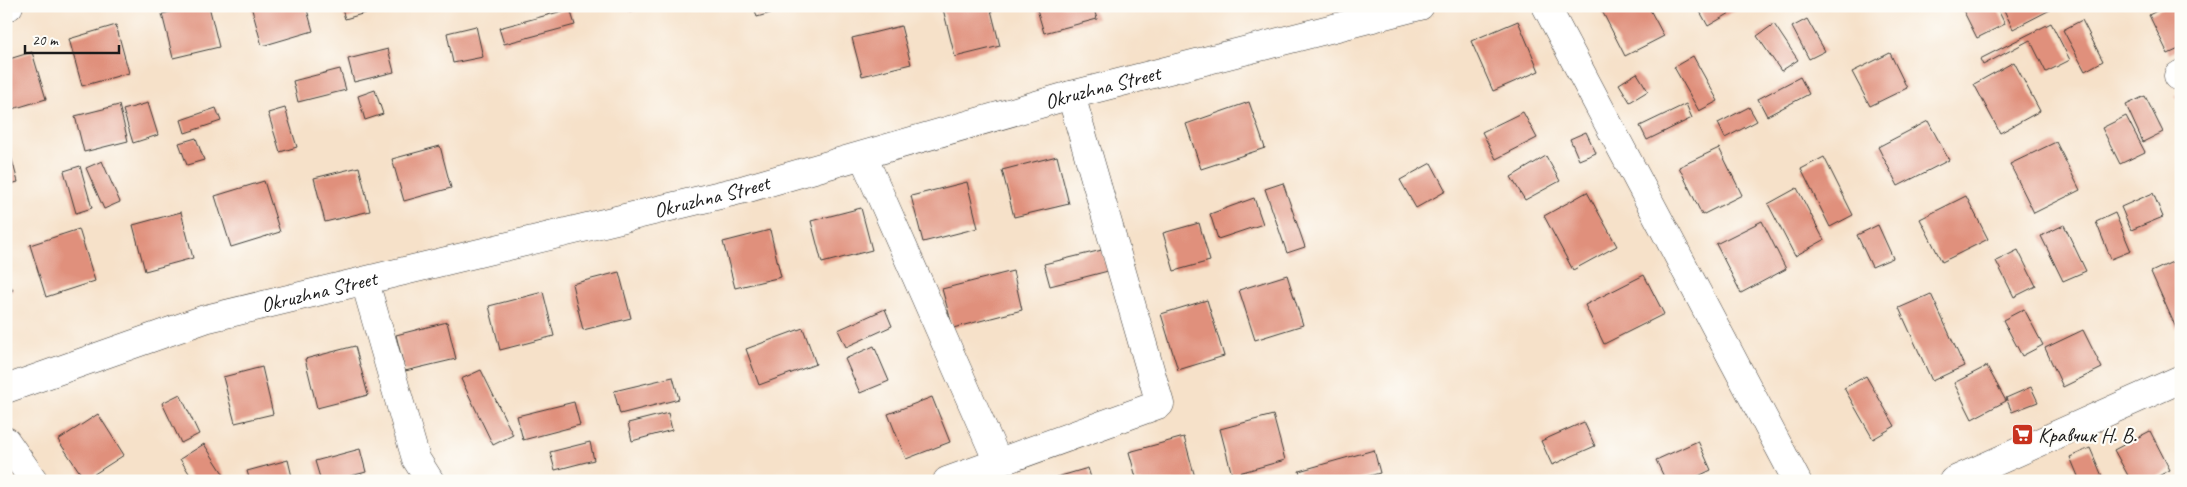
<svg xmlns="http://www.w3.org/2000/svg" width="2187" height="487" font-family="Caveat,sans-serif">
	<rect width="100%" height="100%" fill="#fdfcf7"/>
	<filter id="ink" filterUnits="userSpaceOnUse"><feTurbulence type="fractalNoise" baseFrequency=".02" numOctaves="2"/><feDisplacementMap in="SourceGraphic" scale="10" xChannelSelector="R" yChannelSelector="G"/><feConvolveMatrix kernelMatrix="1 2 1 2 8 2 1 2 1" color-interpolation-filters="sRGB"/></filter>
	<filter id="wash" filterUnits="userSpaceOnUse"><feTurbulence type="fractalNoise" baseFrequency=".0096" numOctaves="4" result="noise"/><feDisplacementMap in="SourceGraphic" scale="20" xChannelSelector="R" yChannelSelector="G"/><feGaussianBlur stdDeviation="1.12" result="paint"/><feColorMatrix in="noise" values="0 0 0 0 0 0 0 0 0 0 0 0 0 0 0 0 0 1.4 0 .05"/><feComposite in="paint" operator="in"/></filter>
	<g filter="url(#wash)">
		<rect width="100%" height="100%" fill="#f6e1c9"/>
		<g id="blocks">
			<path fill="#e0907b" d="M194,6H209L219,47L173,58L162,14Z
				M251,6H306L313,31L262,46Z
				M341,6H386V7L345,19Z
				M629,6H647L648,7L630,12Z
				M754,6H791V7L757,17Z
				M954,6H990L1000,46L955,57L943,9Z
				M1036,6H1093L1097,19L1044,33Z
				M1611,6H1648L1664,36L1625,56L1602,11Z
				M1697,6H1742L1708,26Z
				M1961,6H1996L2005,24L1977,38Z
				M2002,6H2051L2052,9L2013,29Z
				M2166,6H2181V48L2168,54L2149,15Z
				M570,9L575,25L504,44L499,28Z
				M1807,19L1825,51L1809,59L1792,27Z
				M2082,20L2103,61L2085,71L2063,30Z
				M1518,21L1539,71L1493,91L1471,41Z
				M2051,23L2070,60L2046,72L2030,40L1983,65L1980,59Z
				M1774,24L1798,60L1781,71L1757,36Z
				M116,25L129,73L82,86L69,39Z
				M476,26L483,57L453,63L447,33Z
				M901,26L911,64L862,76L852,38Z
				M388,49L394,72L354,82L348,59Z
				M32,52L46,99L6,111V60Z
				M1890,53L1907,88L1870,106L1852,72Z
				M1693,56L1718,101L1699,111L1674,67Z
				M2014,62L2040,111L2000,133L1974,84Z
				M340,69L346,90L298,102L293,81Z
				M1637,73L1648,91L1630,102L1619,84Z
				M1800,77L1809,94L1767,116L1758,99Z
				M375,90L383,114L365,120L358,96Z
				M2181,93V107L2175,96Z
				M2145,96L2163,132L2143,142L2126,105Z
				M1249,102L1265,148L1201,169L1186,124Z
				M148,103L158,135L133,143L123,110Z
				M1686,104L1692,118L1647,140L1640,126Z
				M119,105L128,141L84,152L75,116Z
				M1749,107L1757,121L1725,138L1718,123Z
				M216,108L221,121L185,133L181,120Z
				M285,108L297,147L280,152L268,113Z
				M1523,112L1537,138L1496,159L1482,132Z
				M2126,116L2145,152L2120,164L2102,128Z
				M1928,121L1949,160L1898,186L1878,147Z
				M1586,132L1596,153L1579,160L1570,139Z
				M196,138L204,160L187,165L179,143Z
				M2056,142L2080,190L2034,213L2010,164Z
				M8,145L18,182L6,185V146Z
				M440,146L451,188L404,201L392,159Z
				M1719,148L1742,195L1702,215L1679,167Z
				M1057,156L1069,204L1014,217L1002,170Z
				M1546,156L1560,181L1525,200L1511,177Z
				M1824,157L1853,215L1830,227L1801,169Z
				M102,161L120,202L104,209L86,168Z
				M1431,163L1446,191L1416,208L1400,180Z
				M80,166L92,208L76,213L64,171Z
				M359,167L370,211L325,222L314,178Z
				M264,181L280,232L231,247L215,196Z
				M967,182L978,228L923,242L911,196Z
				M1283,183L1305,247L1287,253L1265,189Z
				M1797,188L1824,240L1795,256L1768,204Z
				M1587,192L1617,246L1573,270L1544,216Z
				M2153,193L2163,217L2131,230L2121,207Z
				M1966,196L1988,239L1942,262L1920,219Z
				M1254,198L1263,224L1218,239L1210,214Z
				M861,208L872,250L822,263L811,221Z
				M181,212L193,258L145,271L133,225Z
				M2115,213L2131,251L2111,259L2096,222Z
				M1762,221L1786,269L1741,293L1716,244Z
				M1199,223L1210,261L1174,271L1163,233Z
				M1878,225L1893,258L1872,267L1857,235Z
				M2064,225L2086,271L2063,281L2041,236Z
				M79,229L95,281L46,297L30,245Z
				M770,230L781,277L735,288L723,242Z
				M1102,250L1108,271L1050,286L1044,264Z
				M2018,250L2036,286L2014,297L1996,261Z
				M2181,258V326L2176,328L2151,272Z
				M1013,271L1022,310L953,328L942,289Z
				M619,272L631,318L583,330L572,284Z
				M1287,275L1303,325L1255,340L1239,290Z
				M1644,275L1664,314L1604,344L1585,305Z
				M6,281L13,290L6,295Z
				M543,292L554,336L500,350L489,306Z
				M1931,294L1964,366L1932,381L1899,308Z
				M1207,300L1224,356L1178,370L1161,314Z
				M885,309L892,326L846,347L838,330Z
				M2024,309L2043,345L2022,356L2003,320Z
				M447,322L456,359L405,371L396,335Z
				M803,328L816,364L759,385L746,349Z
				M2083,330L2102,368L2063,387L2045,348Z
				M355,346L368,395L317,408L305,359Z
				M874,346L889,381L860,393L845,359Z
				M1987,366L2006,401L1972,419L1954,383Z
				M262,367L273,414L235,423L223,377Z
				M481,370L513,435L493,445L461,379Z
				M1866,376L1895,426L1873,439L1844,388Z
				M673,377L679,399L620,414L614,391Z
				M2031,387L2038,402L2012,412L2006,398Z
				M180,394L199,434L181,443L162,403Z
				M932,397L950,442L906,459L888,414Z
				M574,402L580,425L523,440L517,416Z
				M668,413L672,430L632,441L628,423Z
				M98,414L124,455L85,480L58,440Z
				M1273,415L1285,460L1232,475L1220,429Z
				M1584,422L1595,446L1552,465L1541,441Z
				M2150,431L2170,470L2149,481H2131L2114,450Z
				M1184,437L1196,481H1137L1129,452Z
				M1698,441L1711,470L1688,481H1666L1656,460Z
				M590,442L594,460L555,470L550,452Z
				M204,444L228,481H194L180,459Z
				M2090,448L2102,476L2090,481H2080L2070,457Z
				M360,449L366,472L332,481H321L315,461Z
				M1374,450L1380,473L1350,481H1302L1299,471Z
				M288,460L293,481H250L247,471Z
				M1088,468L1092,481H1047V480Z"/>
		</g>
	</g>
	<g filter="url(#ink)">
		<use href="#blocks" fill-opacity="0" stroke="#3d3a36" stroke-width="1"/>
		<g fill="none" stroke-linecap="round" stroke-linejoin="round">
			<defs>
				<g id="minor">
					<path d="M1546,6L1797,481"/>
					<path d="M6,7L9,6"/>
					<path d="M2178,76L2181,74"/>
					<path d="M863,156L998,462"/>
					<path d="M365,282L416,459L430,481"/>
					<path id="s1" d="M6,389L205,319L745,189L1071,95L1420,6"/>
					<path d="M6,441L34,481"/>
					<path d="M947,481L1160,404L1071,95"/>
					<path d="M1953,481L2181,379"/>
				</g>
			</defs>
			<use href="#minor" stroke="#3d3a36" stroke-width="29"/>
			<use href="#minor" stroke="#fff" stroke-width="28"/>
		</g>
	</g>
	<defs>
		<symbol id="supermarket-square" viewBox="-11 -11 22 22"><rect x="-9" y="-9" width="18" height="18" rx="4" fill="#c8321e" stroke="#fdfcf7"/><path d="M-6-5.5h2.5l.6 2H6L4.5 2H-2.5L-4.4-4H-6ZM-1.5 3.2a1.3 1.3 0 1 0 .1 0ZM3 3.2a1.3 1.3 0 1 0 .1 0Z" fill="#fff"/></symbol>
	</defs>
	<g fill-rule="evenodd">
		<use href="#supermarket-square" x="2010" y="422" width="25" height="25"/>
	</g>
	<g text-anchor="middle" stroke-width="4.5" stroke-linejoin="round" paint-order="stroke">
		<g font-size="21" fill="#1c1c1c" stroke="#fdfcf7">
			<text dy="7" stroke="none"><textPath href="#s1" startOffset="1138">Okruzhna Street</textPath></text>
			<text dy="7" stroke="none"><textPath href="#s1" startOffset="732">Okruzhna Street</textPath></text>
			<text dy="7" stroke="none"><textPath href="#s1" startOffset="328">Okruzhna Street</textPath></text>
		</g>
		<g font-size="21" fill="#1c1c1c" stroke="#fdfcf7" text-anchor="start">
			<text x="2038" y="442">Кравчик Н. В.</text>
		</g>
	</g>
	<rect width="2187" height="487" fill="none" stroke="#fdfcf7" stroke-width="25"/>
	<path d="M25 45v8h94v-8" fill="none" stroke="#1c1c1c" stroke-width="2.5"/>
	<text x="32" y="45" font-size="15" fill="#1c1c1c" stroke="#fdfcf7" stroke-width="4" paint-order="stroke">20 m</text>
</svg>
